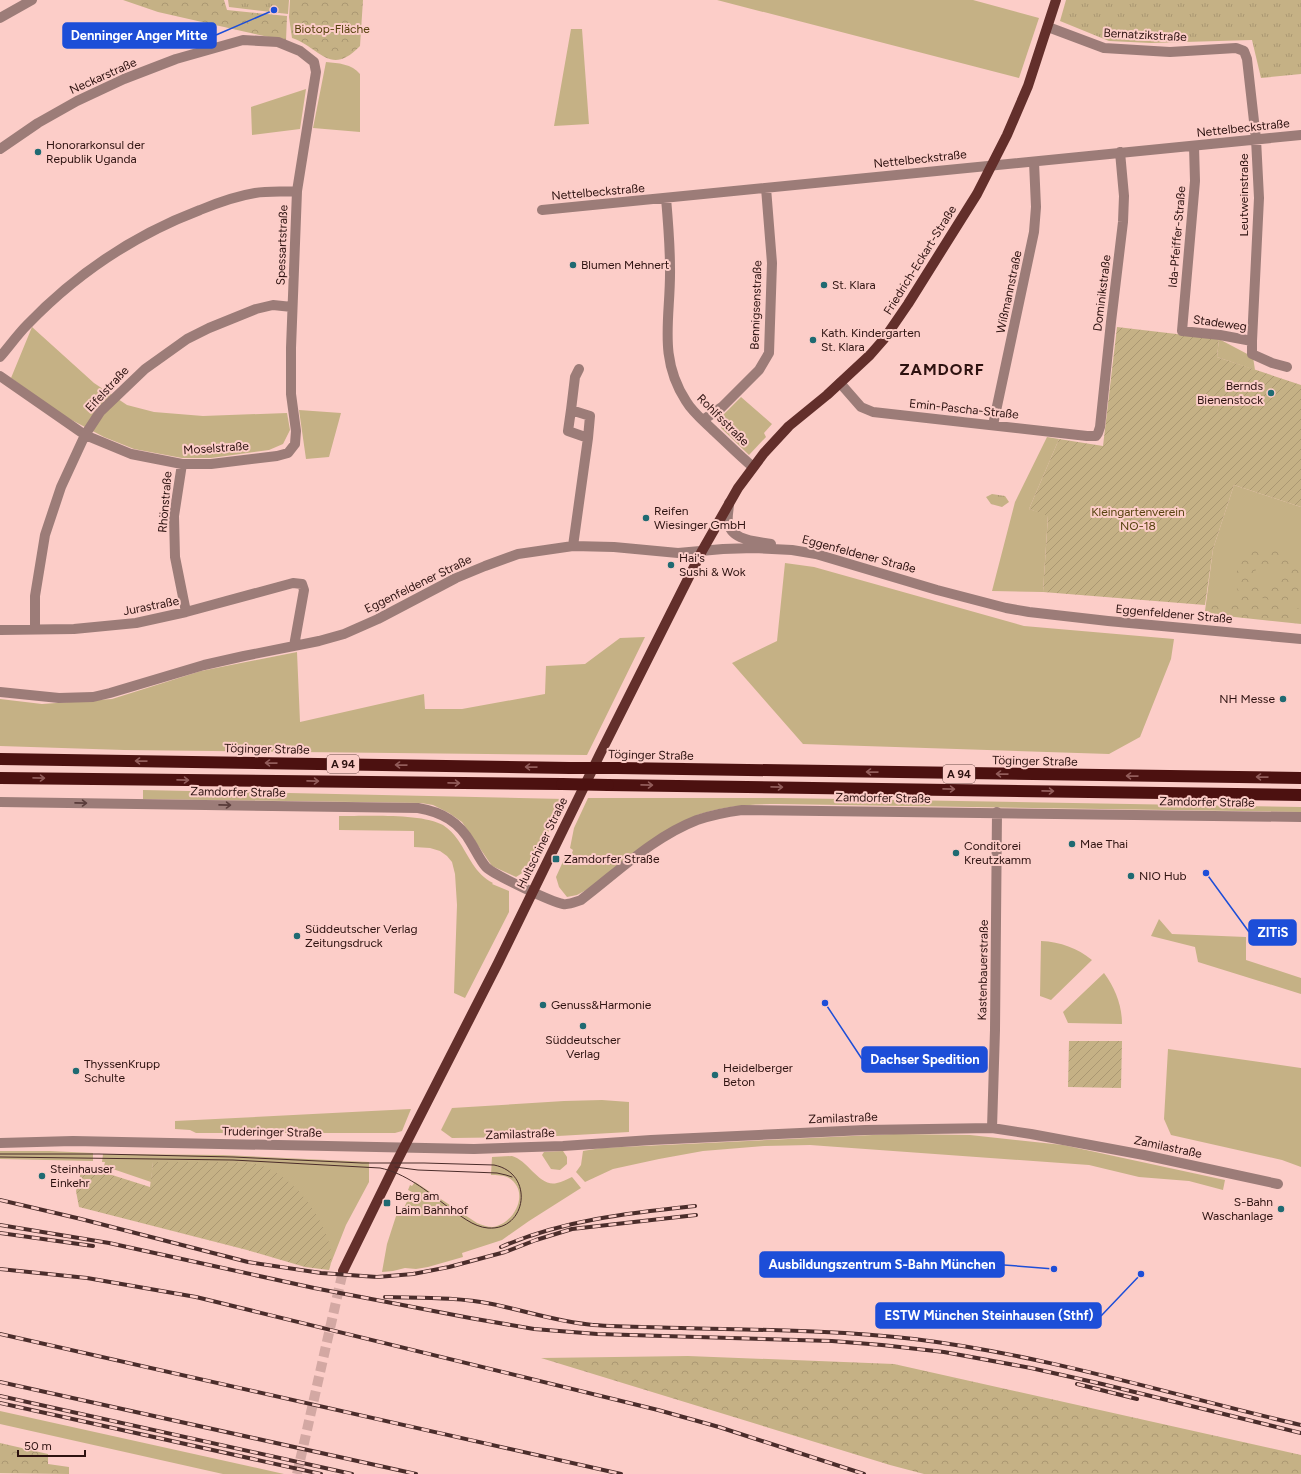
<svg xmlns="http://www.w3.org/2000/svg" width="1301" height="1474" font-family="Figtree,sans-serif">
	<defs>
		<pattern id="forest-crowns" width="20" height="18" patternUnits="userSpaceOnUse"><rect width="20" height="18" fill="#c5b185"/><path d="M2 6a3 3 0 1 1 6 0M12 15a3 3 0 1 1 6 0" fill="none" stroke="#aa9772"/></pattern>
		<pattern id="park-tufts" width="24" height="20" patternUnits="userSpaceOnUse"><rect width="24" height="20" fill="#c5b185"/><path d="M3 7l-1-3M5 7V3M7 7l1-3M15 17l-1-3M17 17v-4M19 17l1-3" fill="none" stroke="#aa9772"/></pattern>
		<pattern id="garden-furrows" width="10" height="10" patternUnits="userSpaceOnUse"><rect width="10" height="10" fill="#c5b185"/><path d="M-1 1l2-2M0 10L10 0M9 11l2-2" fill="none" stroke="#aa9772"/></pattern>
	</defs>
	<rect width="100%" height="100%" fill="#fccdc8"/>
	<path fill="#c5b185" d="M717,0H973L1039,18L1019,78Z
		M571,29H582L589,124L554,126Z
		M326,62C338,63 352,64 360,74V132L313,128Z
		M306,89L300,129L252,135L251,107Z
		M32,327L94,383L127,405L154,412L203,416L287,413L290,430L283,444L269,450L211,458H182L134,449L104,437L64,416L11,378Z
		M1219,339L1253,357L1255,370L1217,357Z
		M741,397L772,424L764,433L766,437L749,455L721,428L720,418Z
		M299,410L341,413L329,457L306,459Z
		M1047,437L1059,439L1029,509L1048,515L1043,592L992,591L1015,502Z
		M1234,485L1301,507V621L1205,611L1213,549Z
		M785,563L814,567L1024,626L1174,639L1171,659L1140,737L1109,754L803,744L732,663L777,641Z
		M645,637L587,755L124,750L0,746V699L42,704L112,699L201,671L297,652L300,722L424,694L425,709H462L545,694L546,666L585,664L620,638Z
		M143,790L565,799L530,868L516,877L492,866L462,822L449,813L433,805L421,803L143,799Z
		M588,798H781L1301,807V812L778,804C750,804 724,806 697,815L588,889L577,895L567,897L559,887L556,877L565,857L570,859L573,850L570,848L574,828Z
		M339,816C365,816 422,813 443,825C449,829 454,834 458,840C469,856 475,874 493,883L492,884L509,891V912L465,998L454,993L457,905L455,874L452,862L447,856L440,851L430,848L414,847V831L339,830Z
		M1159,919L1172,934L1246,937V960L1301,978V994L1198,962L1195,947L1151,936Z
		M1041,941C1061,942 1077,948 1092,960L1051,1000L1040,996Z
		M1104,973C1115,988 1122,1005 1122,1024L1068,1023L1063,1012Z
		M1168,1049L1301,1068V1167L1282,1160L1171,1135L1164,1119Z
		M602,1100L629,1102V1132L540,1137L452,1138L441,1130L452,1108L564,1101Z
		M411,1109L402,1131L395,1133H196L190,1130L175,1129V1121Z
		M894,1134L970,1135L1063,1145L1225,1180L1223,1190L1189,1181L1139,1177L1089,1165L810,1145L764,1146L703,1151L659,1159L613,1169L585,1182L576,1172L581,1165L583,1151L601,1148Z
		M0,1151H50L93,1153V1161L0,1159Z
		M563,1151L567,1157V1164L560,1170L551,1169L542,1155L544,1152Z
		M103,1154L223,1155L369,1162V1182L346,1225L331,1263L329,1246L252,1163L153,1162L151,1182L104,1166L105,1162H102Z
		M512,1156C528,1160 540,1188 557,1183C562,1182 567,1179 572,1177L581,1188L529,1221L502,1240L462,1253L463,1257L428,1267L416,1269L405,1268L393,1271L382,1272L387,1244L397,1213L400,1215L412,1192L408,1190L410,1185L412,1186L415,1182L477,1223C482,1225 487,1227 493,1227C514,1224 531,1192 509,1178C504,1175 496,1175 491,1175L492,1157Z
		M0,1411L284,1474H223L0,1424Z"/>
	<path fill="url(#forest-crowns)" fill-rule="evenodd" d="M123,0H224L227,10L287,16L286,41L158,12Z
		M290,0H363L360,46C330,77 321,48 292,38L289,17Z
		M1254,547C1265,548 1265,556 1275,548C1284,551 1290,554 1292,563L1301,565V583L1299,591L1285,602L1280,603L1262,598L1260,600L1263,603L1276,605L1286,609L1295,610L1301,606V624L1216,615L1207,611V605L1214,603L1240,601C1240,595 1237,590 1236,585C1233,572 1243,559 1249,548ZM1262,568C1270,568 1277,567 1284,572C1281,588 1266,587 1254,582L1252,575L1256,570Z
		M688,1356L894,1364L1301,1455V1474H924L890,1465L541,1358Z
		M0,1443L48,1454V1464L69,1467V1474L0,1473Z"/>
	<path fill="url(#park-tufts)" d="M228,0H289L288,14L229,7Z
		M1066,0H1301V74L1261,78L1252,40L1151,43L1109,41L1060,21Z
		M992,494L1005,496L1009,502L1002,507L991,504L986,497Z"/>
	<path fill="url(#garden-furrows)" d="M1117,327L1219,339L1217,357L1301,385V507L1234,485L1213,549L1205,605L1043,592L1048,516L1029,509L1059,439L1103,446Z
		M1069,1041H1122L1121,1088L1068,1087Z
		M153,1162C175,1162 196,1162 218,1162C229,1162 240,1162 251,1163C281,1168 308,1197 321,1223C328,1236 335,1256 329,1270L305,1267L247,1250L79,1207L76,1191L82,1168L93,1169L150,1187Z"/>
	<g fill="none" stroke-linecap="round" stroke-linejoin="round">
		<path stroke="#d3a8a3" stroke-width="10" stroke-dasharray="10 5" stroke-linecap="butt" d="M297,1474L343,1271"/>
		<path stroke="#9c7c78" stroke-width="10" d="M0,18L32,0
			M1048,27L1104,48L1170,52L1236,48L1244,51L1247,59L1256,139L1259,198L1252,341
			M1194,146L1195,181L1182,331L1220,335L1252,341V354L1272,363L1287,367
			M0,149L38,123L77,101L124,79L176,59L243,40L278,42L300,51L314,62L316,72L297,191L291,348V394L296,431L295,444L288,453L277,456L211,464H182L131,454L85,435L0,376
			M666,198C668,221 670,245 670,268C671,317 657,356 686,401C693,413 705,422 715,432C728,444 740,456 753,467
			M542,210L1301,135
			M0,357C9,347 17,335 27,325C76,274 134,235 200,210C217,203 236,196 255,193C268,191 283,192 297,191
			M579,369L575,377L571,410L590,416L588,438
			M840,383L861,407L873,412L1087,436H1096L1098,433L1100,427L1111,322L1123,222L1124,196L1120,152
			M571,410L568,431L588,438L573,546
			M703,420L722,407L759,370L769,353L772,263L766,188
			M993,425L1034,232L1036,207L1034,162
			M182,464L174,516L175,557L186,612
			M729,503C729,509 727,516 728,521C730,541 756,541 771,544
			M0,630L74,629L136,623L186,612L293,583L302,584L304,590L294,646
			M35,630V596L45,535L61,487L85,435L100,412L145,369L187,339L209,328L256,309L273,305L292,307
			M0,692L59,698L93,697L110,693L204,665L244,656L319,641L344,634L378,619L456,578L485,566L518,554L573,546L614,547L678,553L723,549L754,548L792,550L816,554L937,590L1006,608L1029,612L1108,621L1301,639
			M0,802L418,808C442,812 459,822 471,843C476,851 480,860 486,867C494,875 552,902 563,904C570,905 575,902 581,900C618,872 653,837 697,820C712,815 727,812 742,810L1301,817
			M992,1128L995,1030L997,812
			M0,1143L73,1141L474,1149L563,1146L651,1140L865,1130L992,1128L1031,1134L1144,1155L1278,1184"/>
		<path stroke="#632f2b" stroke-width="10" d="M343,1271L394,1167L498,963L600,754L702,551L738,488L764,453L789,426L827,395L870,355L884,339L908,304L977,194L1007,135L1028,86L1056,0"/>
		<path stroke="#4c1110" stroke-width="12" d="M0,759L570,768
			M617,768L1301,778
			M0,778L562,784
			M608,785L1301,795"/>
		<path stroke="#4b2d2b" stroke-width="1" d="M0,1154H99L233,1157L362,1163H424L494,1165C535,1173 527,1231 488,1228C473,1227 460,1215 448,1207C427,1191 405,1173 380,1168L233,1160L0,1157
			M395,1167L418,1170L497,1173L506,1175L512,1177"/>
		<defs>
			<path id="rail" d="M0,1200L81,1219L248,1262L321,1273L377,1277L413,1274L449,1267L505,1252L536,1240L572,1229L696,1215
				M0,1225L109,1243L314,1288L470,1318L534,1329L597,1334L832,1341L882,1345L944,1352L1031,1368L1102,1384L1301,1433
				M0,1233L93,1246
				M501,1247C563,1220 629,1213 695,1206
				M0,1269L87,1278L196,1297L658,1410L719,1427L864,1474
				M385,1297C421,1298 457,1297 492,1304C526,1311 558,1322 593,1325C622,1327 652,1327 681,1328C759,1330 837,1330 914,1339C1045,1355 1172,1395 1301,1425
				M0,1334L621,1474
				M0,1382L416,1474
				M1077,1384L1137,1399
				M0,1396L352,1474
				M0,1403L321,1474"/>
		</defs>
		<use href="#rail" stroke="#4b2d2b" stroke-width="4"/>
		<use href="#rail" stroke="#fccdc8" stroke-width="2.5" stroke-dasharray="8" stroke-linecap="butt"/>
		<path stroke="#4c1110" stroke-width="12" d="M570,768H617
			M562,784L608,785"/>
	</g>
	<defs><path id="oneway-shaft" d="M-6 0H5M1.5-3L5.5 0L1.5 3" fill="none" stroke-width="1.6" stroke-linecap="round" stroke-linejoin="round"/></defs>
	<g stroke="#925c5a">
		<use href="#oneway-shaft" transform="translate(141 761) rotate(-179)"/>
		<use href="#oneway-shaft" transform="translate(271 763) rotate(-179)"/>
		<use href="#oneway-shaft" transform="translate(401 765) rotate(-179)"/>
		<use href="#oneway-shaft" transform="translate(531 767) rotate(-179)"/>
		<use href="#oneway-shaft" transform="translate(872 772) rotate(-179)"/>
		<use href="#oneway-shaft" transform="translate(1002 774) rotate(-179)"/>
		<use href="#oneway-shaft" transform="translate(1132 776) rotate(-179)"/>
		<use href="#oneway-shaft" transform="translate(1262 777) rotate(-179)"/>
		<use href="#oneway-shaft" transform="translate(39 778) rotate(1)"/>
		<use href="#oneway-shaft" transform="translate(183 780) rotate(1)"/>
		<use href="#oneway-shaft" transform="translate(313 781) rotate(1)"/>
		<use href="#oneway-shaft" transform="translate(454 783) rotate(1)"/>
		<use href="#oneway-shaft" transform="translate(647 785) rotate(1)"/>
		<use href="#oneway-shaft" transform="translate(777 787) rotate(1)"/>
		<use href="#oneway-shaft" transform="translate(949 789) rotate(1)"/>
		<use href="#oneway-shaft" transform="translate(1048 791) rotate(1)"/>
	</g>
	<g stroke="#593c3a">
		<use href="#oneway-shaft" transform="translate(81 803) rotate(1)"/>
		<use href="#oneway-shaft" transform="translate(225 805) rotate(1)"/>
	</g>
	<g fill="#1f6a72" stroke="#fccdc8" stroke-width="1.5">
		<circle cx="38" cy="152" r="4"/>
		<circle cx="573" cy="265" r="4"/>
		<circle cx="824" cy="285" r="4"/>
		<circle cx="813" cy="340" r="4"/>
		<circle cx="1271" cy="393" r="4"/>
		<circle cx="646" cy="518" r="4"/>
		<circle cx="671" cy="565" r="4"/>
		<circle cx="1283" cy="699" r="4"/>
		<circle cx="1072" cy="844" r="4"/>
		<circle cx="956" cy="853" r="4"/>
		<rect x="552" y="855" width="8" height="8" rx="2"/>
		<circle cx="1131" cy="876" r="4"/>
		<circle cx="297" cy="936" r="4"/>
		<circle cx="543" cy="1005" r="4"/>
		<circle cx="583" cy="1026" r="4"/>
		<circle cx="76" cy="1071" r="4"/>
		<circle cx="715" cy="1075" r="4"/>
		<circle cx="42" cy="1176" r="4"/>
		<rect x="383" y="1199" width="8" height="8" rx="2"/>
		<circle cx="1281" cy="1209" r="4"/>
	</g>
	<g text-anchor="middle" stroke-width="4" stroke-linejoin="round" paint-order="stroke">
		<g fill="#fccdc8" stroke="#6b4a47" stroke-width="1">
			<rect x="327" y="755" width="32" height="18" rx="3"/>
			<rect x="943" y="765" width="32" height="18" rx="3"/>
		</g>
		<g font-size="11" font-weight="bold" fill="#2d1210">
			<text x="343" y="768">A 94</text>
			<text x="959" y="778">A 94</text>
		</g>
		<g font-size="12" fill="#57420e" stroke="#fccdc8">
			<text x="332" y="33">Biotop-Fläche</text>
			<text x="1138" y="516">Kleingartenverein<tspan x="1138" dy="14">NO-18</tspan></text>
		</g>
		<g font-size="12" fill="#2d1210" stroke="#fccdc8">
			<text transform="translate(1145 35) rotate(3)" y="4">Bernatzikstraße</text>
			<text transform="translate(103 76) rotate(-24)" y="4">Neckarstraße</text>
			<text transform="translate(1243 128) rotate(-6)" y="4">Nettelbeckstraße</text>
			<text transform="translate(920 159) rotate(-6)" y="4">Nettelbeckstraße</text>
			<text transform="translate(598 192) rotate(-5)" y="4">Nettelbeckstraße</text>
			<text transform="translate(1244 195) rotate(-90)" y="4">Leutweinstraße</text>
			<text transform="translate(1177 237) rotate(-85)" y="4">Ida-Pfeiffer-Straße</text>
			<text transform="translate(282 245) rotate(-88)" y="4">Spessartstraße</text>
			<text transform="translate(920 260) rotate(-58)" y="4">Friedrich-Eckart-Straße</text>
			<text transform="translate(1009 292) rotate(-78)" y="4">Wißmannstraße</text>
			<text transform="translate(1102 293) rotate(-83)" y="4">Dominikstraße</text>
			<text transform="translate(756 305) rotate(-88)" y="4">Bennigsenstraße</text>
			<text transform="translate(1220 323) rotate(8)" y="4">Stadeweg</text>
			<text transform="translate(107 389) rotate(-47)" y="4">Eifelstraße</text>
			<text transform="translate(964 409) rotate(6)" y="4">Emin-Pascha-Straße</text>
			<text transform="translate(723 420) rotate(45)" y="4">Rohlfsstraße</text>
			<text transform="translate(216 448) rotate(-4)" y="4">Moselstraße</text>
			<text transform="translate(165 502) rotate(-85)" y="4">Rhönstraße</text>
			<text transform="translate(859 554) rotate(15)" y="4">Eggenfeldener Straße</text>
			<text transform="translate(418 584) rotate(-26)" y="4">Eggenfeldener Straße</text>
			<text transform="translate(151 606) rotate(-11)" y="4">Jurastraße</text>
			<text transform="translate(1174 614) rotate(5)" y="4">Eggenfeldener Straße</text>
			<text transform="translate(267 749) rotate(1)" y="4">Töginger Straße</text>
			<text transform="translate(651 755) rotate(1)" y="4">Töginger Straße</text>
			<text transform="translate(1035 761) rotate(1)" y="4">Töginger Straße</text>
			<text transform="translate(238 792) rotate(1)" y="4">Zamdorfer Straße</text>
			<text transform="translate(883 798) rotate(1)" y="4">Zamdorfer Straße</text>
			<text transform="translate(1207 802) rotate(1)" y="4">Zamdorfer Straße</text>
			<text transform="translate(542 843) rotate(-64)" y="4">Hultschiner Straße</text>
			<text transform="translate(983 970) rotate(-89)" y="4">Kastenbauerstraße</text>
			<text transform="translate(843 1118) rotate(-2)" y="4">Zamilastraße</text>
			<text transform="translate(272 1132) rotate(1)" y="4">Truderinger Straße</text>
			<text transform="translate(520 1134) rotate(-2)" y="4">Zamilastraße</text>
			<text transform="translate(1168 1147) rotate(12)" y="4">Zamilastraße</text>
		</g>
		<g font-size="12" fill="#2d1210" stroke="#fccdc8" text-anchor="start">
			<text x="46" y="149">Honorarkonsul der<tspan x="46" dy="14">Republik Uganda</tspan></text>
			<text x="581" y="269">Blumen Mehnert</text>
			<text x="832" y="289">St. Klara</text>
			<text x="821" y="337">Kath. Kindergarten<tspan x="821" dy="14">St. Klara</tspan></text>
			<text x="1263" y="390" text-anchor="end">Bernds<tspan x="1263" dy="14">Bienenstock</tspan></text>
			<text x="654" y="515">Reifen<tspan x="654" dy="14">Wiesinger GmbH</tspan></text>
			<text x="679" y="562">Hai's<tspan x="679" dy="14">Sushi &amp; Wok</tspan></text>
			<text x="1275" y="703" text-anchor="end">NH Messe</text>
			<text x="1080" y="848">Mae Thai</text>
			<text x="964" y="850">Conditorei<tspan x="964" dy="14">Kreutzkamm</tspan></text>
			<text x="564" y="863">Zamdorfer Straße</text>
			<text x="1139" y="880">NIO Hub</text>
			<text x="305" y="933">Süddeutscher Verlag<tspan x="305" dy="14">Zeitungsdruck</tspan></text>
			<text x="551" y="1009">Genuss&amp;Harmonie</text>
			<text x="583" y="1044" text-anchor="middle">Süddeutscher<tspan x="583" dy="14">Verlag</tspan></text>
			<text x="84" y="1068">ThyssenKrupp<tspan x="84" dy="14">Schulte</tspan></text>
			<text x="723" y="1072">Heidelberger<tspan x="723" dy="14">Beton</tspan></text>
			<text x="50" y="1173">Steinhauser<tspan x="50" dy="14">Einkehr</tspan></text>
			<text x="395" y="1200">Berg am<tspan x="395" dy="14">Laim Bahnhof</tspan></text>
			<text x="1273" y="1206" text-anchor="end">S-Bahn<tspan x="1273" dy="14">Waschanlage</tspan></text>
		</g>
		<g font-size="16" font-weight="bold" letter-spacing="1" fill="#2d1210" stroke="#fccdc8">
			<text x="942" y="375">ZAMDORF</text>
		</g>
	</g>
	<path fill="none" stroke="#1d4ed8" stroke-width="1.5" d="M274 10L216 35M1206 873L1249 932M825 1003L862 1059M1054 1269L1004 1265M1141 1274L1101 1316"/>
	<g fill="#1d4ed8" stroke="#fccdc8" stroke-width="1.5">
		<circle cx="274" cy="10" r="4"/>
		<circle cx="1206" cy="873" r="4"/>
		<circle cx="825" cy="1003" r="4"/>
		<circle cx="1054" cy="1269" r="4"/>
		<circle cx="1141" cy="1274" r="4"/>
	</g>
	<g fill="#1d4ed8" stroke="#1d4ed8" stroke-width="1.5">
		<rect x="63" y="23" width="153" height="25" rx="4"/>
		<rect x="1249" y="920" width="47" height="25" rx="4"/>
		<rect x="862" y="1047" width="125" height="25" rx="4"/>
		<rect x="760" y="1252" width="244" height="25" rx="4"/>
		<rect x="876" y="1303" width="225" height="25" rx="4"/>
	</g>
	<g font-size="13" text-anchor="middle" font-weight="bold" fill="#fff">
		<text x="139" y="40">Denninger Anger Mitte</text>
		<text x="1273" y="937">ZITiS</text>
		<text x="925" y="1064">Dachser Spedition</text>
		<text x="882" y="1269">Ausbildungszentrum S-Bahn München</text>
		<text x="989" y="1320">ESTW München Steinhausen (Sthf)</text>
	</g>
	<path d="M18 1450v6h67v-6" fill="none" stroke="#2d1210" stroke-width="2"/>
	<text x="24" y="1450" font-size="12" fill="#2d1210" stroke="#fccdc8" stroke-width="3" paint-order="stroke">50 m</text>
</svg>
